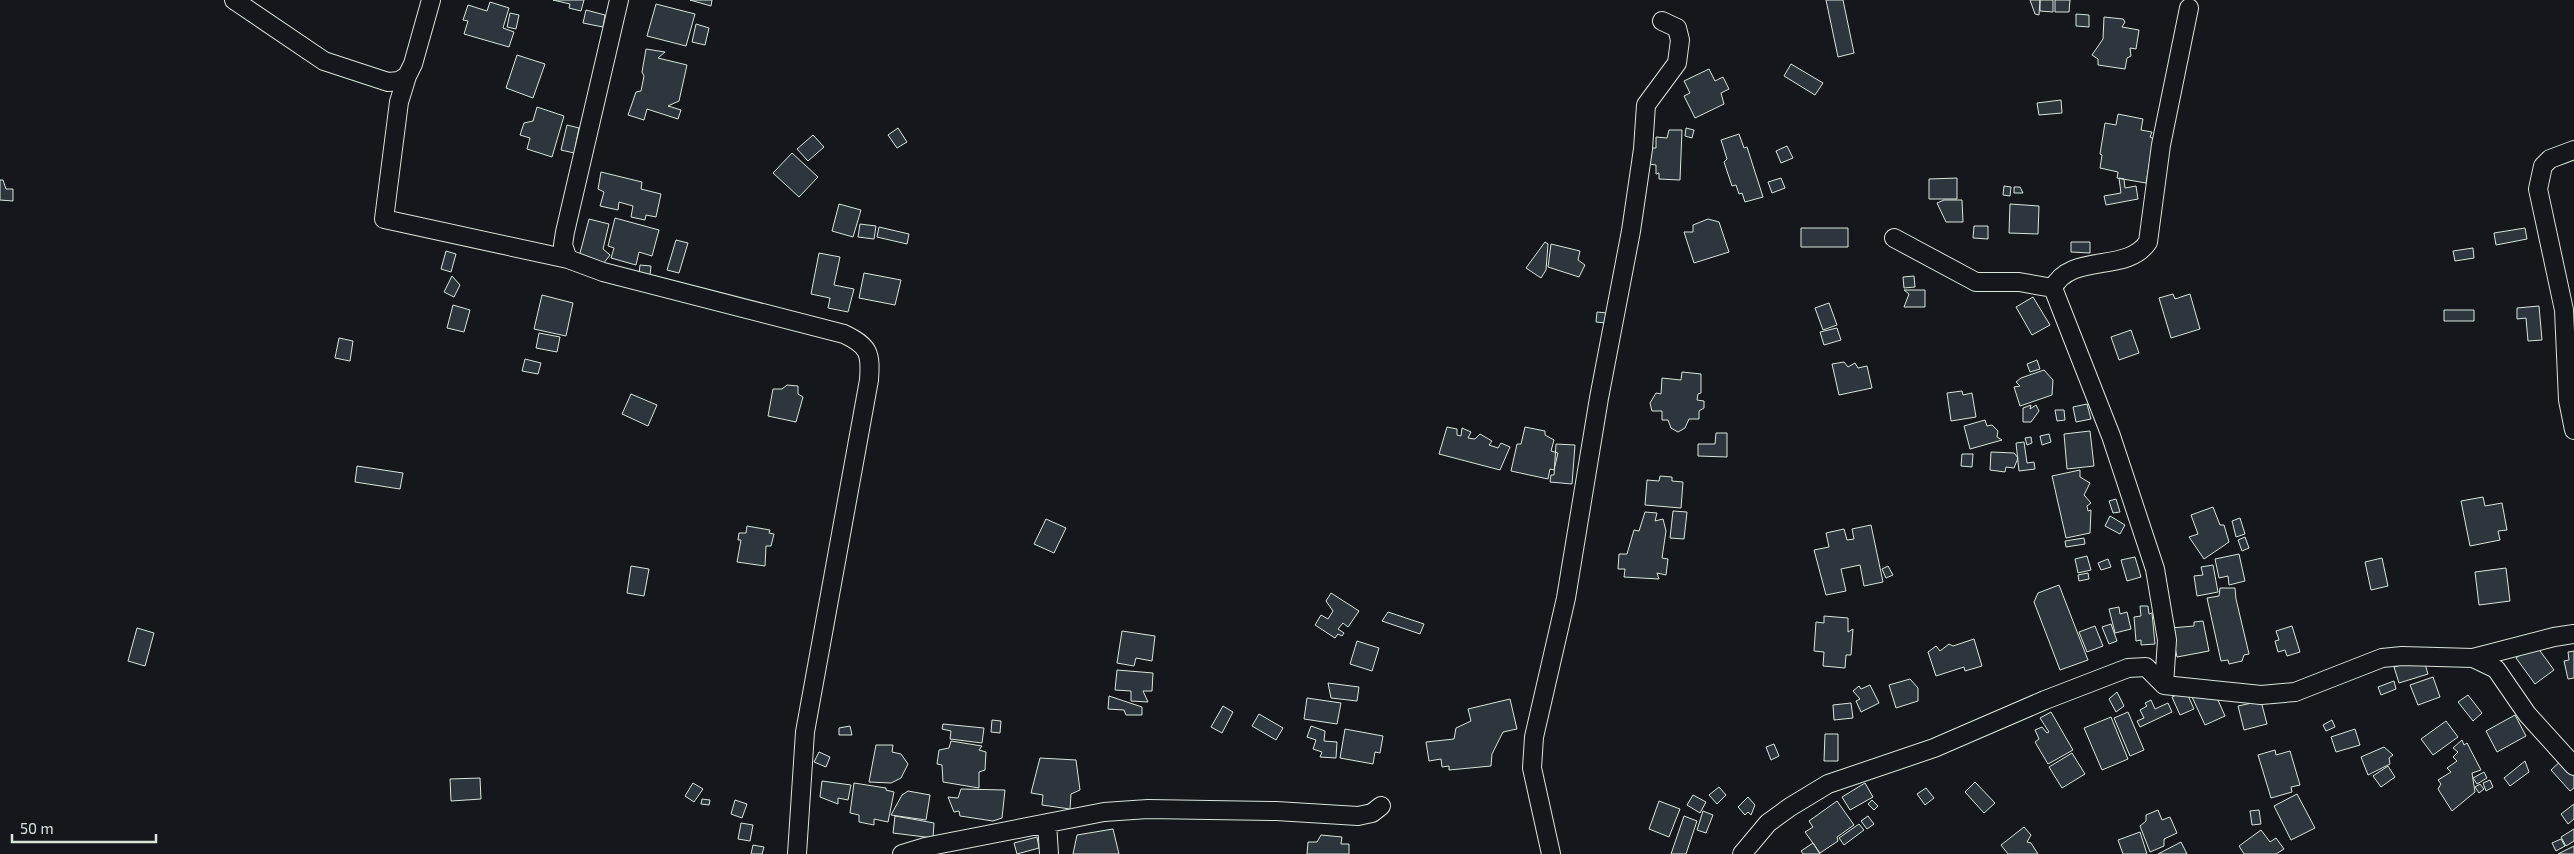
<svg xmlns="http://www.w3.org/2000/svg" width="2574" height="854" font-family="'Exo 2',sans-serif">
	<rect width="100%" height="100%" fill="#14181c"/>
	<path fill="#2c363c" stroke="#d8e6dc" d="M553,0H584L581,11L569,8L570,4Z
		M690,0H712L711,6Z
		M1826,0H1843L1854,53L1838,57Z
		M2030,0H2040L2039,15L2035,14Z
		M2040,0H2053V12L2040,11Z
		M2055,0H2070L2069,12H2055Z
		M490,2L509,8L503,28L514,32L509,47L464,34L468,21L463,20L468,5L487,11Z
		M656,4L695,14L686,46L647,36Z
		M586,10L605,15L603,27L583,23Z
		M510,13L519,15L516,29L507,27Z
		M2076,14L2089,15V27L2076,26Z
		M2104,17L2123,19L2125,22L2122,27L2139,30L2136,49L2130,48L2131,56L2127,58L2125,69L2098,65V59L2092,55L2103,39Z
		M696,24L709,28L705,45L692,42Z
		M646,49L665,52L658,58L687,65L679,101L668,106L681,110L678,119L647,109L644,120L628,115L636,92L641,91L644,76L642,72Z
		M517,55L545,64L533,98L506,88Z
		M1791,64L1823,83L1815,95L1784,76Z
		M1709,69L1715,81L1723,77L1729,89L1721,93L1724,104L1695,118L1684,96L1690,93L1684,81Z
		M2061,100L2062,113L2039,115L2037,103Z
		M537,107L564,116L552,157L527,149L530,138L520,135L524,123L533,121Z
		M2118,114L2143,119L2141,130L2152,132L2150,137L2154,139L2146,183L2117,178L2118,172L2100,168L2102,155L2100,154L2105,123L2116,125Z
		M567,125L579,128L574,153L561,150Z
		M898,128L907,142L897,148L888,135Z
		M1686,128L1694,130L1692,138L1685,136Z
		M1669,130H1682L1680,180L1659,179V173L1656,174V165L1649,164L1650,148H1656V137L1667,138Z
		M1739,134L1744,148L1747,147L1763,197L1745,202L1742,193L1739,194L1736,185L1732,186L1724,162L1727,159L1721,140Z
		M813,135L824,147L808,161L797,149Z
		M1787,146L1793,158L1781,163L1776,151Z
		M792,153L818,177L799,197L773,173Z
		M601,172L642,182L641,189L661,194L656,217L646,215L645,220L631,217L633,206L619,202L618,210L600,206L604,192L598,189Z
		M1781,178L1785,188L1772,193L1768,182Z
		M1957,178V199H1929V179Z
		M2119,178L2124,179L2125,188L2136,186L2138,199L2106,205L2104,196L2121,193Z
		M0,180H3L6,189H13V201L0,200Z
		M2004,186L2011,187L2010,196L2003,195Z
		M2014,187H2020L2023,193H2014Z
		M1944,200H1962L1963,222H1946L1937,203Z
		M839,204L861,210L853,237L832,231Z
		M2010,204L2039,206L2038,234L2009,233Z
		M615,218L659,230L652,256L639,252L636,265L611,258L614,248L608,246Z
		M589,219L609,224L603,249L610,255L603,264L579,257Z
		M1708,219L1719,222L1729,252L1694,263L1684,232H1693V225Z
		M860,224L876,226L874,239L858,237Z
		M1974,226H1988V239L1973,238Z
		M879,227L909,234L907,244L877,237Z
		M1801,228H1848V247H1801Z
		M2525,228L2527,239L2496,245L2494,233Z
		M676,240L688,243L679,273L667,270Z
		M1545,242L1548,244L1546,270L1541,278L1526,268Z
		M2071,242H2090V253L2071,252Z
		M1551,244L1580,251L1578,260L1585,265L1579,277L1548,267Z
		M2473,248L2474,258L2455,261L2453,251Z
		M446,251L456,254L451,272L441,269Z
		M819,253L840,257L834,285L854,289L848,312L828,308L830,298L811,294Z
		M640,265L651,266L650,275L639,274Z
		M864,273L901,280L895,305L859,298Z
		M452,276L460,285L454,297L444,292Z
		M1914,276L1915,287L1904,288L1903,277Z
		M1904,290H1925V307H1904L1909,294Z
		M2173,294L2175,299L2190,294L2200,329L2171,338L2159,298Z
		M542,295L573,303L566,336L534,329Z
		M2033,297L2050,325L2032,335L2016,307Z
		M1829,303L1837,325L1823,330L1815,308Z
		M453,305L470,310L464,332L447,328Z
		M2539,306L2542,340L2528,341L2526,318L2517,319V308Z
		M2444,310H2474V321H2444Z
		M1597,312L1607,313L1606,323L1596,322Z
		M1837,328L1841,340L1824,345L1820,332Z
		M2131,330L2139,353L2119,360L2111,337Z
		M539,333L560,337L557,352L536,348Z
		M339,338L353,341L350,361L335,358Z
		M525,359L541,363L538,374L522,371Z
		M2037,360L2040,369L2030,372L2027,364Z
		M1844,362L1848,367L1855,363L1858,368L1867,366L1872,388L1839,395L1832,364Z
		M2044,370L2053,380L2052,395L2020,406L2014,387L2020,386L2016,382L2021,378Z
		M1682,372L1701,374V393L1698,394L1697,400L1704,401V408L1699,411V419H1689L1685,428L1678,432L1671,428L1668,420H1662V411H1652L1650,403L1656,393L1661,394L1662,378L1681,380Z
		M787,385L798,386V394L803,397L796,422L768,416L773,389H782Z
		M1962,391L1963,395L1972,393L1976,417L1951,421L1947,393Z
		M631,394L657,405L648,426L622,414Z
		M2087,404L2091,419L2076,422L2073,407Z
		M2031,405L2030,409L2036,405L2039,411L2031,422H2023V408Z
		M2055,410H2064L2065,420L2057,421Z
		M1985,420L1987,426L1992,425L1998,431L1997,437L2002,440L1970,449L1964,426Z
		M1447,427L1457,429V435L1461,436L1462,428L1471,432L1468,438L1475,439L1480,434L1492,441L1489,445L1498,448L1501,443L1510,447L1500,470L1439,454Z
		M1525,427L1545,431V435L1554,440L1551,451L1558,453L1554,470L1550,469L1548,479L1511,471L1517,444H1521Z
		M2090,431L2094,466L2067,469L2064,434Z
		M1716,433H1727V457L1698,456V444H1715Z
		M2049,434L2051,442L2042,445L2040,436Z
		M2031,437L2032,443L2027,445L2025,438Z
		M2024,442L2027,463L2034,462L2035,469L2019,471L2016,443Z
		M1556,444L1575,445L1572,484L1550,482L1551,475H1554Z
		M1991,452L2014,453L2018,458L2014,468L2006,467L2005,472L1990,470Z
		M1962,454H1973L1972,467L1961,466Z
		M357,466L403,473L400,489L355,482Z
		M2080,470V477L2090,483L2084,495L2091,503L2087,506L2088,511L2091,510L2090,533L2066,538L2052,476Z
		M1660,476L1672,477V481L1683,482L1681,508L1645,505L1647,480L1659,481Z
		M2483,497L2485,506L2502,503L2507,530L2498,531L2500,540L2470,546L2461,501Z
		M2116,499L2120,512L2113,513L2109,501Z
		M2213,507L2220,525H2224L2229,542L2204,559L2189,537L2198,534L2191,515Z
		M1673,511L1687,512L1684,539L1670,538Z
		M1645,512L1657,513L1655,521L1663,519L1666,531L1662,558L1668,559L1666,575L1657,573L1659,579L1624,577L1625,569H1618L1619,554H1627L1634,530L1639,531Z
		M2110,516L2125,525L2120,534L2105,526Z
		M2240,518L2245,534L2236,537L2232,521Z
		M1046,519L1066,528L1054,553L1034,544Z
		M1871,525L1883,582L1864,586L1860,565L1841,569L1846,591L1826,595L1814,550L1829,547L1826,533L1844,529L1847,540L1854,539L1852,529Z
		M747,526L770,530L769,533L774,534L771,546H766L765,566L737,562L741,540H738L739,533H746Z
		M2245,537L2249,548L2242,551L2238,540Z
		M2084,538L2085,544L2066,547L2065,541Z
		M2239,554L2245,581L2229,585L2228,576L2219,578L2215,559Z
		M2087,556L2091,570L2078,573L2075,559Z
		M2135,557L2141,577L2127,581L2121,560Z
		M2382,558L2388,586L2371,590L2365,562Z
		M2108,559L2111,567L2101,570L2098,563Z
		M2213,565L2218,592L2197,596L2194,576L2203,575L2201,567Z
		M631,566L649,569L644,596L627,593Z
		M1888,566L1893,575L1886,578L1882,569Z
		M2506,568L2510,601L2479,605L2475,572Z
		M2088,573L2089,579L2079,581L2078,575Z
		M2059,585L2088,660L2060,670L2034,602L2038,593Z
		M2220,588H2235L2236,599L2249,654L2244,655L2242,661L2229,664L2228,660L2221,661L2207,598L2219,596Z
		M1331,593L1359,611L1348,627L1343,623L1338,629L1344,633L1342,636L1338,634L1335,638L1315,625L1321,615L1328,619L1333,611L1326,601Z
		M2140,606H2148L2149,614L2152,613L2155,644L2141,645V640L2136,641L2134,617L2141,616Z
		M2119,607L2120,614L2127,612L2131,629L2115,633L2109,609Z
		M1388,612L1424,624L1420,634L1382,621Z
		M1824,616L1848,618V632L1853,629L1851,655H1846L1845,668L1823,666L1824,652L1814,651L1816,622L1824,623Z
		M2203,621L2209,651L2177,657L2171,628L2194,626V622Z
		M2111,624L2117,641L2109,644L2102,627Z
		M2095,626L2103,646L2087,652L2079,632Z
		M2292,626L2300,652L2287,656L2285,650L2278,652L2275,641L2279,640L2276,631Z
		M137,628L154,633L145,666L128,661Z
		M1122,631L1155,636L1152,661L1136,658L1134,666L1117,663Z
		M1974,639L1982,666L1965,671L1964,667L1936,676L1928,652L1936,646L1940,651L1949,644L1953,646Z
		M1357,641L1379,648L1372,671L1350,664Z
		M2535,644L2554,670L2535,684L2516,658Z
		M2574,651V678L2568,679L2564,661L2569,660L2568,652Z
		M2405,664H2425L2428,674L2399,683L2394,667Z
		M1117,670L1153,673L1152,691H1143L1148,702L1131,701V691L1115,690Z
		M2433,677L2440,697L2418,705L2410,685Z
		M1910,679L1918,688V701L1896,708L1889,685Z
		M2394,681L2396,689L2381,695L2378,687Z
		M1328,683L1359,687L1357,701L1331,698Z
		M1870,685L1879,703L1861,712L1856,701L1860,699L1853,691L1859,686L1861,689Z
		M2186,691L2194,709L2180,715L2172,697Z
		M2214,691L2225,716L2205,725L2192,697L2195,693Z
		M2117,692L2124,706L2116,712L2109,699Z
		M2468,695L2482,713L2473,721L2458,702Z
		M1109,696L1142,707V715H1126L1124,710L1108,709Z
		M1307,698L1341,703L1337,724L1304,719Z
		M1510,699L1517,729L1503,732L1492,754L1491,766L1449,770V766L1442,767L1441,759L1429,761L1426,742L1454,739L1456,728L1471,721L1468,709Z
		M2151,700L2155,709L2168,703L2172,712L2140,727L2137,721L2144,718L2140,710L2147,706L2145,703Z
		M2261,701L2267,724L2244,730L2238,706Z
		M1851,703L1853,718L1834,720L1833,705Z
		M1223,706L1233,712L1222,733L1211,727Z
		M2051,712L2073,750L2048,764L2035,742L2039,739L2035,730L2042,727L2047,733L2049,732L2040,718Z
		M2128,712L2144,750L2130,756L2114,718Z
		M1259,714L1283,728L1276,740L1252,726Z
		M2515,715L2526,736L2497,752L2486,731Z
		M2111,717L2128,759L2102,770L2084,728Z
		M992,720L1001,721L1000,733L991,732Z
		M2332,720L2335,727L2326,731L2323,725Z
		M2446,721L2458,737L2433,755L2421,739Z
		M943,724L984,728L982,743L950,739L951,731L942,729Z
		M850,726L852,735H839V728Z
		M1311,726L1325,731L1324,741L1337,742L1336,758L1320,757L1322,752L1313,749L1316,740L1307,737Z
		M1345,729L1383,736L1380,753L1375,752L1373,764L1340,758Z
		M2355,729L2360,745L2336,752L2331,737Z
		M1825,734H1838V761H1824Z
		M2462,740L2464,745L2467,743L2481,770L2472,773L2475,792L2452,811L2438,789L2441,784L2438,780L2451,772L2447,768L2457,761L2453,757L2458,752L2453,748Z
		M951,741L982,746L979,750L986,752L985,770L979,772V788L943,782L942,765L937,764L939,750L949,748Z
		M1774,744L1779,756L1771,760L1766,747Z
		M876,745H893L892,752L901,754L908,764L901,778L891,783L869,782Z
		M2384,747L2393,755L2389,758L2390,764L2368,775L2361,757Z
		M2275,750L2276,755L2290,751L2300,785L2291,787L2292,792L2271,798L2258,755Z
		M819,752L830,757L826,767L814,762Z
		M2072,753L2085,774L2062,788L2049,767Z
		M1040,758L1076,760L1080,790L1071,794L1070,809L1042,805L1043,795L1031,793Z
		M2563,759L2574,770V788L2570,791L2551,770Z
		M2525,761L2529,772L2510,786L2504,778Z
		M2388,766L2395,777L2381,787L2373,776Z
		M2484,772L2487,778L2477,784L2473,778Z
		M480,778L481,799L451,801L450,779Z
		M2490,780L2493,787L2486,791L2483,783Z
		M822,781L851,785L848,800L838,798V804L820,797Z
		M1975,782L1995,803L1984,813L1965,792Z
		M693,783L703,789L694,802L685,796Z
		M854,783L886,788V790L894,792L888,822L874,819V825L859,822V815L850,813Z
		M1865,783L1873,797L1850,810L1842,797Z
		M2480,784L2484,789L2479,793L2475,787Z
		M1719,787L1726,795L1717,804L1709,795Z
		M1926,788L1934,798L1925,805L1917,794Z
		M961,789L1005,790L1002,818L993,821L960,816L959,811L954,812L948,797L958,798Z
		M908,791L930,795L926,820L891,815L902,795Z
		M2297,794L2315,828L2291,840L2274,806Z
		M1693,795L1706,802L1700,813L1687,805Z
		M1748,797L1755,805L1751,815L1748,812L1745,815L1738,807Z
		M702,799L710,800L709,805L701,804Z
		M735,800L747,804L742,818L731,814Z
		M1872,800L1878,806L1874,810L1868,804Z
		M1659,801L1680,809L1669,837L1649,829Z
		M1837,801L1854,825L1837,837L1838,841L1820,853L1805,832L1813,827L1809,821Z
		M2574,804V819L2568,824L2561,814Z
		M2158,810L2162,820L2170,817L2177,833L2164,839V846L2150,852L2140,826L2146,821V815Z
		M2259,810L2261,824L2252,825L2250,811Z
		M1703,811L1713,815L1706,833L1697,830Z
		M895,816L934,823L933,838L893,833Z
		M1684,816L1697,821L1686,854H1671Z
		M1868,816L1874,824L1867,829L1861,821Z
		M741,823L753,825L750,841L738,839Z
		M1859,824L1864,830L1844,845L1839,838Z
		M2024,827L2031,835L2027,842L2031,843L2038,854H2008L2001,845Z
		M1113,829L1119,854H1073L1077,835Z
		M2574,829V841L2566,846L2561,837Z
		M2261,830L2270,842L2276,838L2284,849L2276,854H2244L2239,846Z
		M2140,832L2147,854H2123L2118,840Z
		M1321,835L1342,837L1341,844H1349V854H1307L1308,842H1317Z
		M1037,837L1039,848L1017,854L1014,843Z
		M2561,839L2565,846L2556,851L2552,843Z
		M2181,842L2187,854H2158Z
		M1813,843L1820,854H1803L1801,851Z
		M753,845L764,847L762,854H751Z
		M2574,846V854H2558Z"/>
	<g fill="none" stroke-linecap="round" stroke-linejoin="round">
		<defs>
			<path id="street" d="M234,0L324,61L388,82L399,81L407,76L413,64L431,0
				M619,0L565,232L563,245L568,259L603,272L844,334C869,346 871,353 869,380L805,732L797,854
				M407,76L399,102L384,219L568,259
				M2574,150L2550,159L2543,166L2538,189L2564,310L2568,400L2574,430
				M1894,238L1976,282H2019L2053,288
				M2473,658L2496,669L2527,714L2574,766
				M2164,685L2167,640L2155,569L2111,436L2053,288C2071,252 2127,274 2148,242L2161,145L2189,8
				M1047,823L1049,854
				M902,854L925,847L1104,812L1148,809L1276,811L1358,816L1372,813L1381,806
				M1551,854L1532,768L1534,737L1566,598L1599,398L1631,231L1643,149L1646,105L1677,63L1680,40L1677,28L1662,21
				M1742,854L1768,823L1790,807L1828,784L1934,748L2045,700L2128,668L2146,667L2164,685L2261,695L2295,692L2382,658L2402,656L2473,658L2554,637L2574,634"/>
		</defs>
		<use href="#street" stroke="#d8e6dc" stroke-width="20"/>
		<use href="#street" stroke="#14181c" stroke-width="18"/>
	</g>
	<path d="M12 834v8h144v-8" fill="none" stroke="#d8e6dc" stroke-width="2.5"/>
	<text x="20" y="834" font-size="15" fill="#d8e6dc" stroke="#14181c" stroke-width="4" paint-order="stroke">50 m</text>
</svg>
